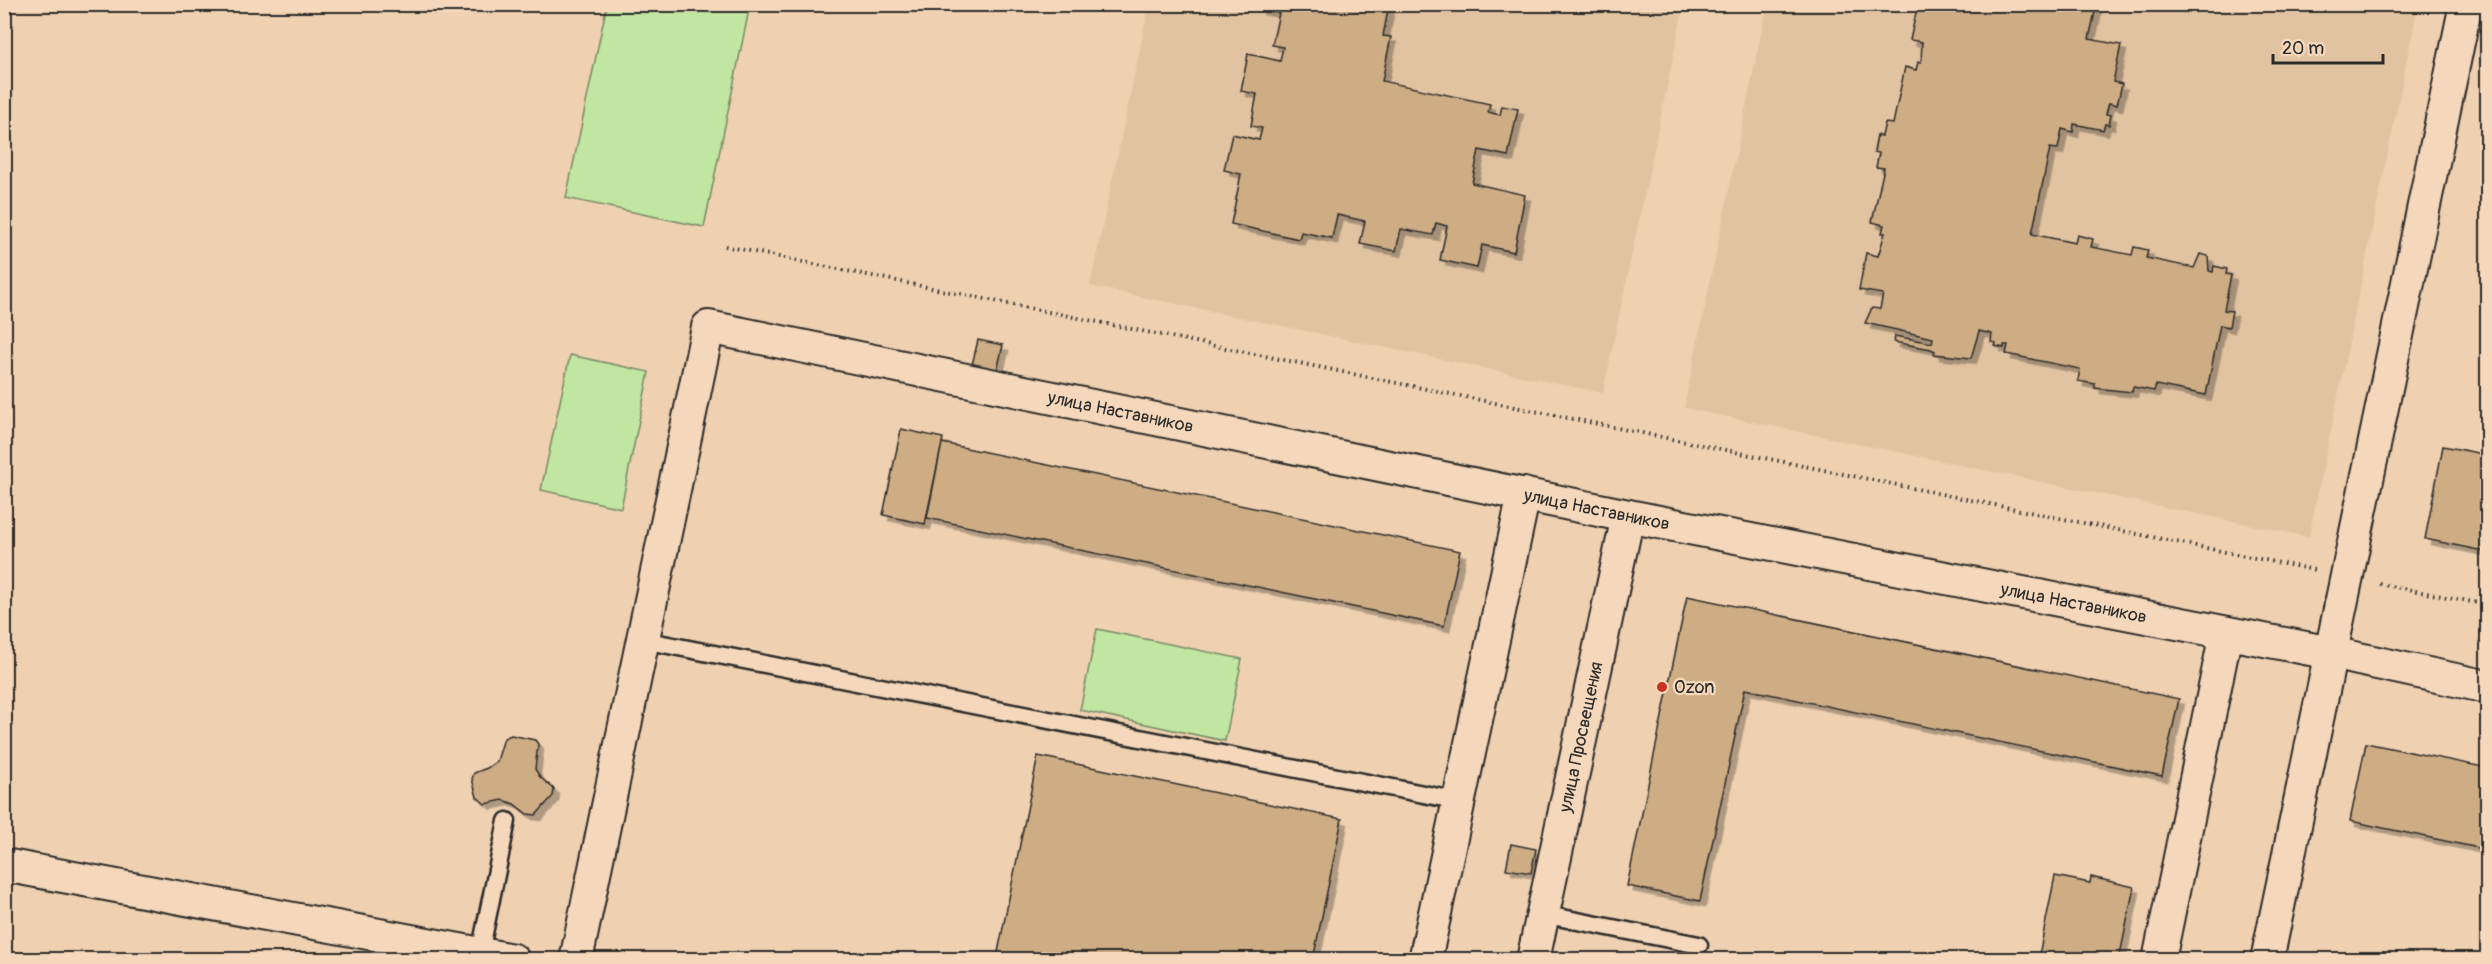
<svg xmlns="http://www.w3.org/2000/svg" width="2492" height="964" font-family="Pangolin,sans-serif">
	<defs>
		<filter id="shadow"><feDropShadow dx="5.5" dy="5.5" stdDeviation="0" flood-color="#0004"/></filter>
	</defs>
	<rect width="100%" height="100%" fill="#efd1b1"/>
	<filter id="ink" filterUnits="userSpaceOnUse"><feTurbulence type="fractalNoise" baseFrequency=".0167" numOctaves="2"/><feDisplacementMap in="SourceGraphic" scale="12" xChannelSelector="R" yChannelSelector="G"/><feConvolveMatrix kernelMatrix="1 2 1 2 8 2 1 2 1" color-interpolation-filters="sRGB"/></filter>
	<g filter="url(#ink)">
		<path fill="#e1c3a2" d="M2384,4L2417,11L2309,537L1684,408L1767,5Z
			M1149,5H1684L1603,393L1090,286Z"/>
		<path fill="#c0e6a1" stroke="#768866" stroke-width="1.5" d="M607,4L750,5L704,227L566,198Z
			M570,355L649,372L621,508L541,490Z
			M1097,629L1242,659L1225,741L1080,710Z"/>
		<path fill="#cead84" stroke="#2b2b2b" stroke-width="1.5" filter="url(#shadow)" d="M1259,4H1389L1383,36L1391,37L1382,81L1490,104L1488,112L1500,115L1502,106L1518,109L1508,156L1479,150L1472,183L1525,195L1514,252L1482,245L1477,268L1440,260L1447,226L1436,223L1433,235L1401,229L1396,251L1360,244L1365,221L1337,215L1332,238L1301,232L1299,239L1231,224L1241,174L1224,170L1232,134L1259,140L1262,128L1251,126L1257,94L1241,91L1248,54L1280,61L1283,47L1272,45L1279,13L1258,9Z
			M1918,4L1942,8L1943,4L2096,7L2089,39L2121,45L2113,82L2122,84L2117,105L2109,103L2106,114L2111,115L2109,125L2105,124L2103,130L2074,124L2073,132L2062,129L2058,149L2050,148L2032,234L2075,243L2077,235L2093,239L2091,247L2132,255L2134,247L2148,250L2146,258L2194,268L2200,254L2208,256L2209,271L2213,272L2214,266L2227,269L2226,274L2231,275L2224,310L2232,311L2229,327L2220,325L2206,395L2156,385L2154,391L2133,387L2132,392L2095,388V384L2078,381L2080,369L2006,354L2008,345H2004V348L1995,346L1996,343L1991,342L1992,334L1979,331L1971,358L1934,354L1935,351L1931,349L1894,342L1895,336L1932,343L1933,338L1865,323L1872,308L1880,309L1883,294L1859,290L1866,253L1878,256L1885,233H1882L1884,225L1872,222L1884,168L1876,167L1879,153L1874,152L1877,135L1882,136L1885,123L1893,124L1905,67L1916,70L1918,62H1921L1922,42L1910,40Z
			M978,340L1003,345L997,371L972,365Z
			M901,429L943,438L925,524L883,515Z
			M942,443L1460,551L1444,626L927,518Z
			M2443,446L2488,455V552L2425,539Z
			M1687,596L2179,699L2162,776L1745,689L1700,901L1627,886Z
			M511,735L535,740L538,744L535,769L540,777L554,789L553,796L536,815L527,814L514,804L503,800L485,804L477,797L472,779L474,773L487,768L497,761L504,738Z
			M2366,743L2488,768V850L2350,821Z
			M1038,756L1342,819L1313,960H1009L997,957Z
			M1511,844L1536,849L1531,873L1506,869Z
			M2055,876L2090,883L2091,877L2134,887L2119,960H2038Z"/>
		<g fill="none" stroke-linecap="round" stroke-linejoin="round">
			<defs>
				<path id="service" d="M643,640L1459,801
					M1542,914L1699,945
					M480,953L507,821"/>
				<g id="minor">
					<path d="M4,865L513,960"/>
					<path id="s1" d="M576,960L708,327L1628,516L2331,653L2488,687"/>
					<path d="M1425,960L1524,494"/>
					<path id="s2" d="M1533,960L1628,516"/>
					<path d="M2159,960L2226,633"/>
					<path d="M2267,960L2466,4"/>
				</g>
			</defs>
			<use href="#service" stroke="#2b2b2b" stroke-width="21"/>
			<use href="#minor" stroke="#2b2b2b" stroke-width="36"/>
			<path stroke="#2b2b2b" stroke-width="4" stroke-dasharray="1.5 4.5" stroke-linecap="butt" d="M725,246L2314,570
				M2380,584L2488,605"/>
			<use href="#service" stroke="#f5d8bb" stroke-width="16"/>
			<use href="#minor" stroke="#f5d8bb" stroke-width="32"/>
		</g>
	</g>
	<circle fill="#c8321e" stroke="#f5d8bb" stroke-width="2" cx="1662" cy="687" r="6"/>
	<g text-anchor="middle" stroke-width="4.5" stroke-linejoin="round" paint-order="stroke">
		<g font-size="18" fill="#2b2b2b" stroke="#f5d8bb">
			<text dy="6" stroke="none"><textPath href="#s1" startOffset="1068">улица Наставников</textPath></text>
			<text dy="6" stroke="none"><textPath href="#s1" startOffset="1554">улица Наставников</textPath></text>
			<text dy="6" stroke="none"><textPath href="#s1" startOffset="2040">улица Наставников</textPath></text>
			<text dy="6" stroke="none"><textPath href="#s2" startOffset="228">улица Просвещения</textPath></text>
		</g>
		<g font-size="18" fill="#2b2b2b" stroke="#f5d8bb" text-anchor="start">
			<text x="1674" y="693">Ozon</text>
		</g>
	</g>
	<rect width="2492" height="964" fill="none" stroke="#f5d8bb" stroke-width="24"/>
	<rect x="12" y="12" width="2468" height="940" fill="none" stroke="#2b2b2b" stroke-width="2" filter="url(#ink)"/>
	<path d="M2273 54v9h110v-9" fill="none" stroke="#2b2b2b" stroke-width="3"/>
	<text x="2282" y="54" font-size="18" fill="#2b2b2b" stroke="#f5d8bb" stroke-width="4.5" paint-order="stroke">20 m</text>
</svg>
